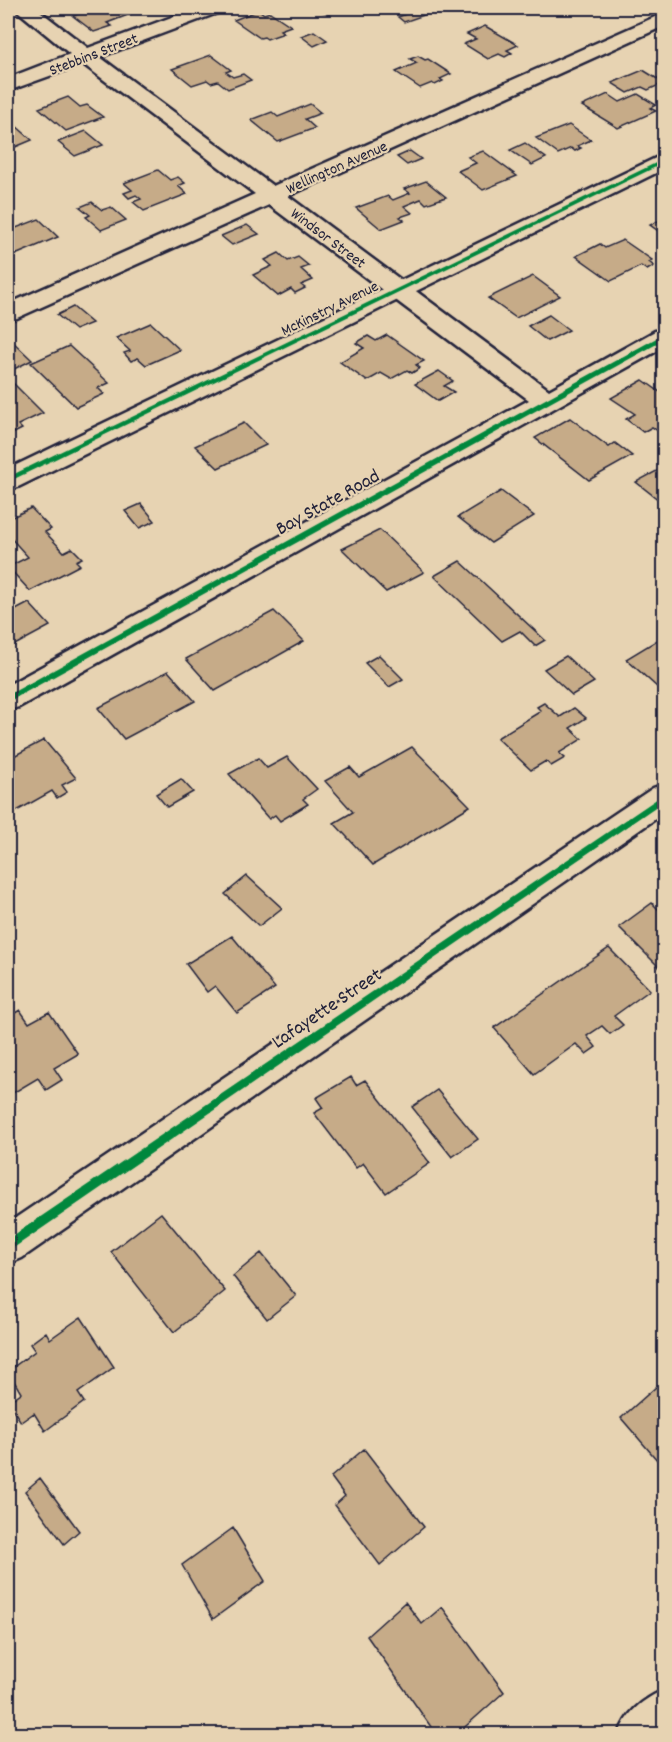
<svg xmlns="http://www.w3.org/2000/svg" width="672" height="1742" font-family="Dekko,sans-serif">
	<rect width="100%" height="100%" fill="#e7d3b2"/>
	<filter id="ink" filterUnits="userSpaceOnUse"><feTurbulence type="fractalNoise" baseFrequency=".0167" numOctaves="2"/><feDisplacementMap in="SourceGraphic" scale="12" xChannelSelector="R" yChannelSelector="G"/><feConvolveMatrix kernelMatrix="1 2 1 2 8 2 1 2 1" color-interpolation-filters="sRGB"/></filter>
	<g filter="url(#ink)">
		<path fill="#c6ab88" stroke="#22223b" stroke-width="1.5" d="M83,8H125L133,13L107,23L112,26L94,32L73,16L81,13L77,10Z
			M313,8H336L340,10L329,14Z
			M259,10L264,14L270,12L291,26L280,30L284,33L267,39L264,37L260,38L234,20Z
			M417,10L424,15L404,22L398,17Z
			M485,26L518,45L507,50L512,53L505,57L499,54L488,59L464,44L476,39L467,34Z
			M314,31L327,40L314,46L301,36Z
			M211,55L231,70L226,72L233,77L243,74L251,80L228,89L218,81L211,83L207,80L192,85L172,69Z
			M418,56L425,60L428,59L451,74L440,79L443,81L435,85L432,83L420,88L396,72L417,63L410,59Z
			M643,70L664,83L648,90L642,87L628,93L612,83Z
			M608,94L620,102L638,94L656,105L650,108L656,111L618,128L582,106Z
			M68,97L80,107L87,105L103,117L66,131L39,108Z
			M310,104L321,113L305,119L315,128L278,142L251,120L272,112L278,117Z
			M8,119L32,140L8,150Z
			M569,125L591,140L577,146L581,148L575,151L571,148L558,154L536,138Z
			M86,131L103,145L75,156L58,142Z
			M525,143L546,158L532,165L510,150Z
			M410,151L421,159L407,165L397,157Z
			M483,151L517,176L483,190L458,171L476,163L468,157Z
			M158,170L170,180L178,177L185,183L178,186L187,194L144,211L133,202L141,199L136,195L129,198L124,193L132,190L124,183Z
			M426,181L446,197L426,204L421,199L404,206L412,213L400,217L404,220L381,229L356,208L388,196L393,200L410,193L404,189Z
			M92,202L102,210L111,207L126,220L101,230L86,217L90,215L80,207Z
			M664,218V235L650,225Z
			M39,219L58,237L15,255L8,248V231Z
			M247,225L259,234L232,245L221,236Z
			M623,240L652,260L649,262L654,266L647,270L641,266L611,281L576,256L600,244L605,248Z
			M279,253L288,261L298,257L309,266L301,269L313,280L301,285L305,288L295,293L291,289L278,296L253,275L272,266L265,260Z
			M533,276L560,296L516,318L488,298Z
			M73,307L92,323L75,330L57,315Z
			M549,315L569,330L547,341L528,326Z
			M151,323L180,350L146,365L138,358L131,361L124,353L130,351L116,338Z
			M387,335L424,361L416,365L420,368L412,373L407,370L391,379L381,373L367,381L340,362L364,348L356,343L368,336L376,341Z
			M10,339L32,360L12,370L8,366V340Z
			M69,346L109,383L98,388L104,394L76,407L31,363Z
			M439,371L453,381L444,386L454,392L438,401L415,384Z
			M643,380L664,395V433L662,434L652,427L643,432L626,419L635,414L611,398Z
			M11,381L43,413L18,425L22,429L8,436V383Z
			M570,418L609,447L615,443L632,456L589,480L535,438Z
			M244,423L266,445L218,468L195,446Z
			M664,467V504L636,482Z
			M501,491L534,516L491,543L458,517Z
			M141,504L155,521L139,528L125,511Z
			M31,508L51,529L45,532L64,552L72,548L82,558L76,561L80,565L30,591L8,567L28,557L8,535V519Z
			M380,530L424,572L386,592L342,549Z
			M460,561L545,640L535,646L520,631L502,641L434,576Z
			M29,603L50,626L11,647L8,643V614Z
			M274,611L304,641L215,691L186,659Z
			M664,636V682L657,687L626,659Z
			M379,655L403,679L389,687L365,663Z
			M566,656L594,682L572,695L544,669Z
			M168,671L195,701L124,739L98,708Z
			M544,703L560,717L574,708L586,718L570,728L582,739L559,753L565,758L551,766L546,761L531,770L497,738L541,711L537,707Z
			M44,740L76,778L62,785L67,792L57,798L52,791L8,816V759Z
			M412,747L470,806L373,865L334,823L353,812L325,781L350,767L359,777Z
			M287,757L317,789L303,799L308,804L280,821L275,815L269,819L229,774L258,758L267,768Z
			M181,779L193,792L167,807L156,794Z
			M247,876L282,908L259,926L225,894Z
			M652,903L664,915V972L619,927Z
			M232,936L275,988L237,1013L215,986L207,992L186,964Z
			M609,948L650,990L614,1016L623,1025L610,1034L602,1026L587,1036L596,1047L586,1054L576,1044L534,1074L494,1028Z
			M20,1010L29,1023L49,1012L78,1054L54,1068L62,1080L46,1090L38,1078L8,1096V1017Z
			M351,1077L356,1085L365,1080L430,1163L386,1193L363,1163L356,1168L314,1113L323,1108L316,1098Z
			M437,1090L478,1139L452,1157L412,1107Z
			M161,1213L225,1291L174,1332L111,1252Z
			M261,1253L296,1296L267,1319L233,1276Z
			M81,1317L114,1367L78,1393L84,1402L45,1431L34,1413L21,1422L8,1402L21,1393L8,1371L35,1351L30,1344L46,1332L50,1339Z
			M664,1380V1468L621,1418Z
			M364,1449L424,1527L380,1565L335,1505L345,1496L331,1477Z
			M40,1478L79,1531L64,1544L25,1491Z
			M233,1528L265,1581L213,1619L182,1565Z
			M405,1602L422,1624L442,1607L504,1692L457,1734H436L367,1636Z"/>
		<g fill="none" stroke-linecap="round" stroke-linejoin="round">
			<defs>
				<path id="minor" d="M14,8H36L88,48L196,8H223L220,12L100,57L273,186L664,13V26L288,196L549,390L655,331L664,329V347L19,707L8,710V685L529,400L269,205L17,318L8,320V304L255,194L83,64L8,91V78L70,54Z
					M664,784V813L22,1258L8,1264V1223L653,788Z
					M664,1690V1734H619C626,1713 643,1699 664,1690Z"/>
				<path id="tertiary" d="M664,154V169L18,487L8,489V469Z"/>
			</defs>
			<use href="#minor" stroke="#22223b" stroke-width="5"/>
			<use href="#tertiary" stroke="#22223b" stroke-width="5"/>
			<use href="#minor" fill="#e7d3b2" fill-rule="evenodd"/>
			<use href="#tertiary" fill="#e7d3b2" fill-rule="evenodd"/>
			<defs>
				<path id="cycleway" d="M664,159V163L8,482V477Z
					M662,335H664V340L8,702V695Z
					M664,794V801L12,1249L8,1250V1239Z"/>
			</defs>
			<use href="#cycleway" stroke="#e7d3b2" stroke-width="4"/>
			<use href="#cycleway" fill="#00873e" fill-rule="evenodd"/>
		</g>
	</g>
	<g text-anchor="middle" stroke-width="4.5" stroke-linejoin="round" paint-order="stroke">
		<g font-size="16" fill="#22223b" stroke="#e7d3b2">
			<text transform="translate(93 53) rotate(-21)" y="6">Stebbins Street</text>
			<text transform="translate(336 166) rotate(-24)" y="6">Wellington Avenue</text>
			<text transform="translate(329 237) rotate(37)" y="6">Windsor Street</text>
			<text transform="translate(329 307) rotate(-26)" y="6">McKinstry Avenue</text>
		</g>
		<g font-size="20" fill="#22223b" stroke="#e7d3b2">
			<text transform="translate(327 501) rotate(-29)" y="7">Bay State Road</text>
			<text transform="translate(326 1007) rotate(-34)" y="7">Lafayette Street</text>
		</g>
	</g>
	<rect width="672" height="1742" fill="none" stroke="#e7d3b2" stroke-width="30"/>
	<rect x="15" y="15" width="642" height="1712" fill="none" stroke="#22223b" stroke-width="2" filter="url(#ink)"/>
</svg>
